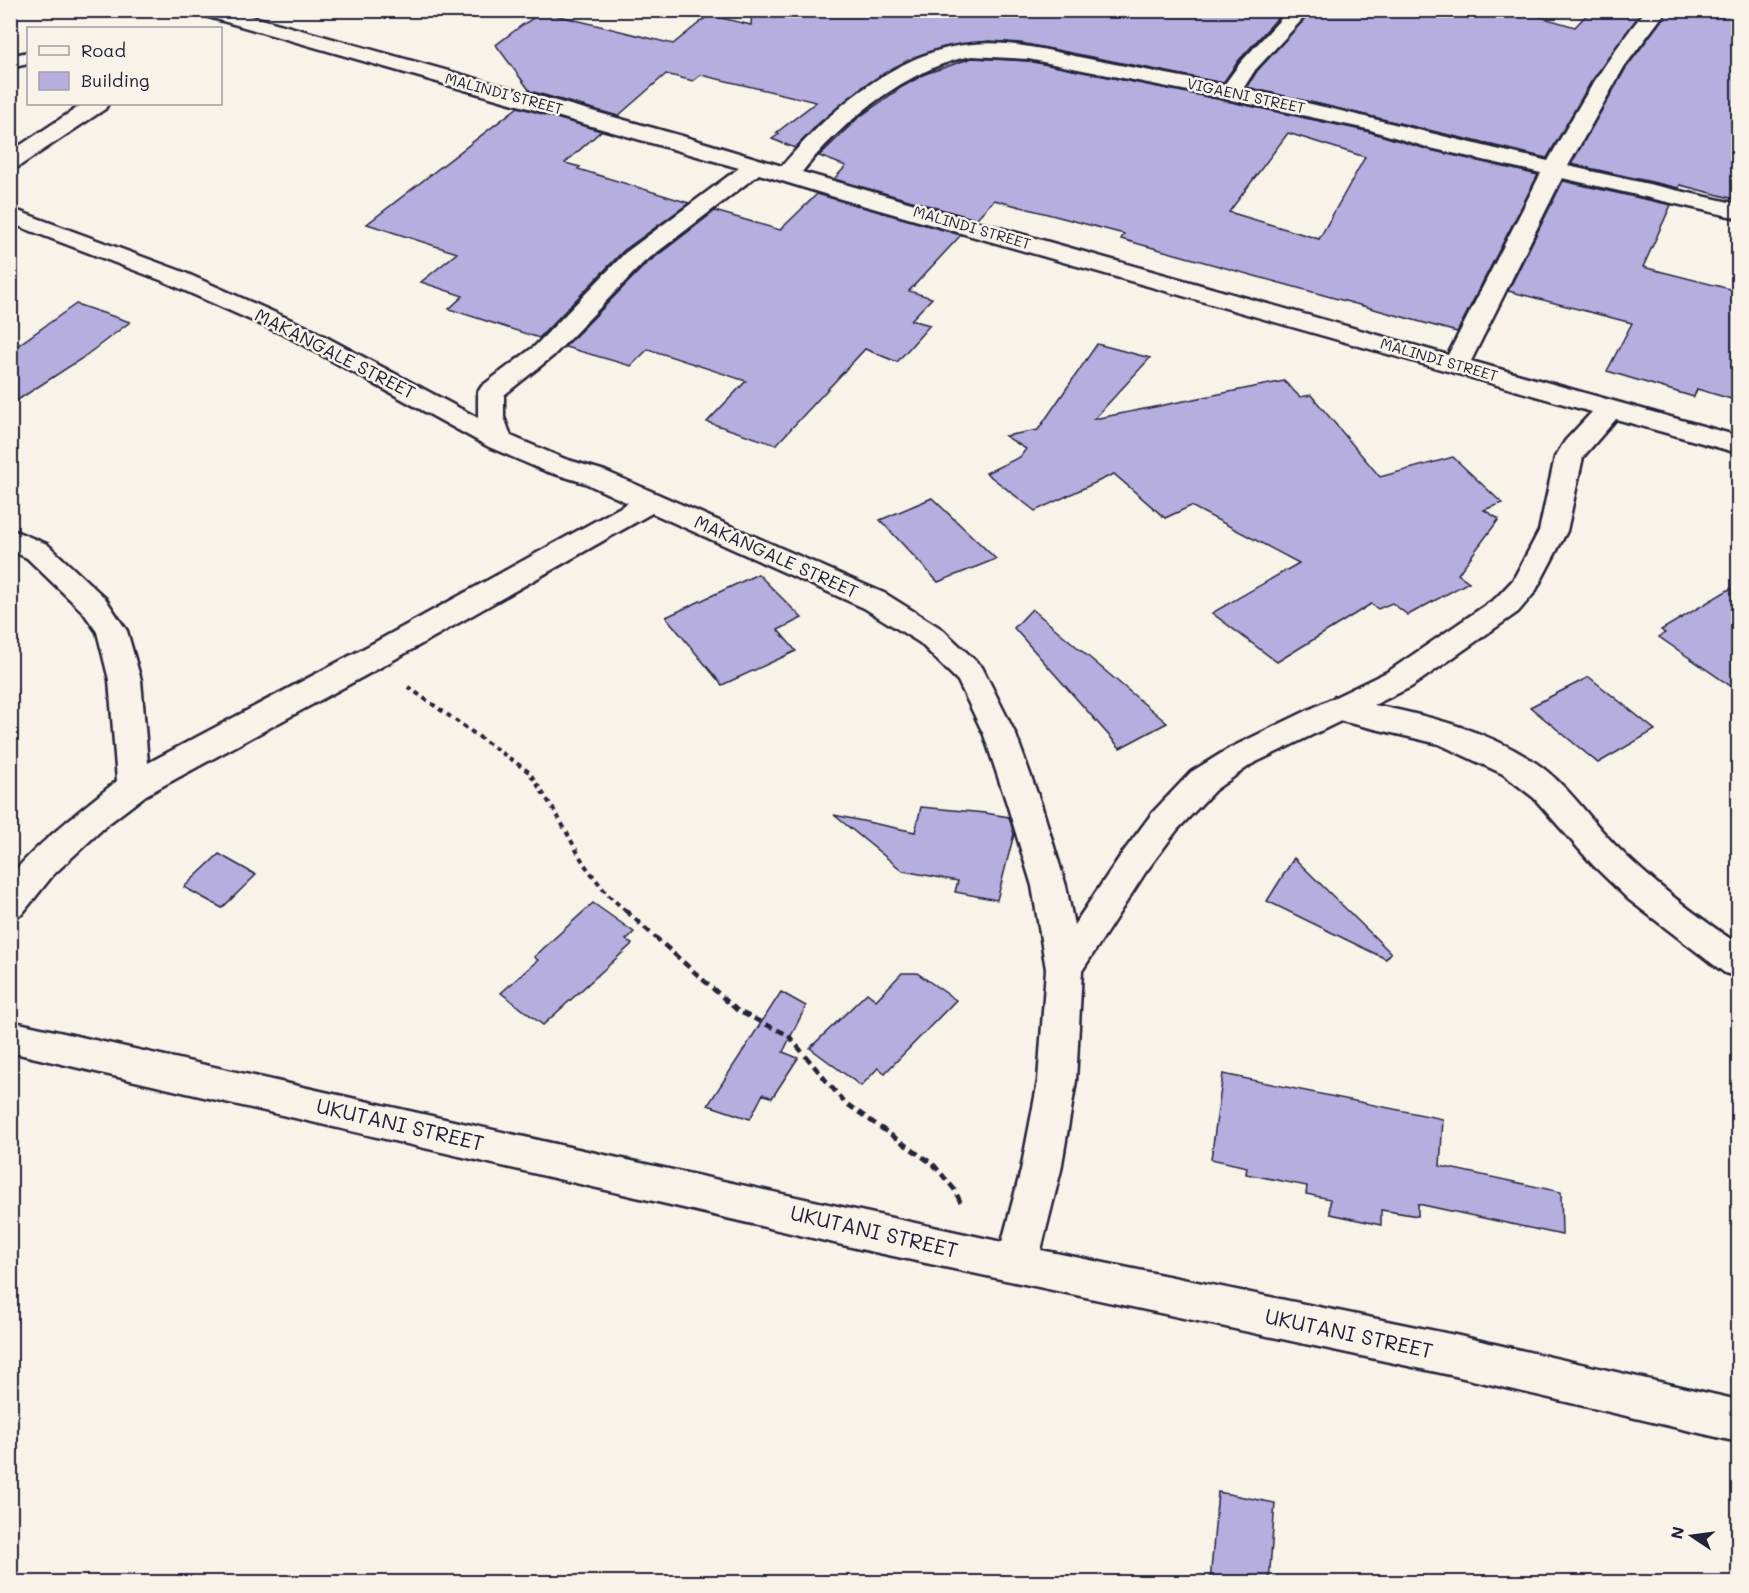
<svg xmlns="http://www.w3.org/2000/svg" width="1749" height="1593" font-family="Mali,sans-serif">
	<rect width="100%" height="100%" fill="#f7f3e8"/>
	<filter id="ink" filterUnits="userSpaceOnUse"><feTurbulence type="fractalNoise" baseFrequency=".0167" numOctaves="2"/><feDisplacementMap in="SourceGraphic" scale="12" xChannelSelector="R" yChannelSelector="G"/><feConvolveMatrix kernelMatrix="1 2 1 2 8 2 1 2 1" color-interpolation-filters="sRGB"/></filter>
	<g filter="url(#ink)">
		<path fill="#b5aedf" stroke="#22223b" stroke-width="1.5" fill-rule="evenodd" d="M752,10H1285L1239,60L1223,83L1021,43L989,41L944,47L917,56L865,85L819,123L795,148L772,139L779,134L776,133L816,102L701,75L693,81L666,74L618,116L530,91L496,45L522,25L543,12L673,44L709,15L751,25Z
			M1313,10H1516L1575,27L1591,10H1643L1591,82L1547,158L1247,87L1257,71Z
			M1669,10H1738V200L1680,185L1679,188L1571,164L1626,68Z
			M972,58L1028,61L1198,95L1366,131L1430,150L1538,175L1457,332L1121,239L1124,234L994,200L976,219L834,179L846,166L819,156L858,118L902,87L925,74ZM1288,133L1365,157L1319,239L1229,212Z
			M518,107L601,131L565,163L580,167L578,169L689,203L623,251L539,338L449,309L463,296L421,282L457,253L367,224Z
			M1563,181L1671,205L1643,267L1738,291V401L1697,389L1694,397L1607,371L1632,323L1508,291Z
			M817,194L961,235L909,291L932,298L911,320L930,325L897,362L865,349L776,445L707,422L746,381L648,349L631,366L565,347L645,265L715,211L780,230Z
			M76,304L130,322L81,359L10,405V351Z
			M1097,344L1150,358L1094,419L1284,381L1300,397L1311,395L1380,477L1453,457L1502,503L1484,510L1499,519L1458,574L1469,582L1408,615L1392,603L1378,609L1371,604L1277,662L1212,613L1299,563L1191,506L1165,518L1114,474L1035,511L986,473L1020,457L1026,449L1005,436L1038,430Z
			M932,498L996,559L938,582L880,520Z
			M758,574L802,618L778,630L796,651L722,685L666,617Z
			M1738,584V691L1659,637L1665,633L1661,630Z
			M1032,609L1167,723L1120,748L1014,628Z
			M1589,677L1655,730L1598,763L1530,707Z
			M921,807L985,813L1009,817L1014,834L997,900L955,892L958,881L903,871L834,815L915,832Z
			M219,854L256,875L222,908L184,887Z
			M1294,858L1391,953L1386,959L1267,901Z
			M593,903L634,932L626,940L632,944L543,1025L501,993L538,960L534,957Z
			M902,973H917L956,1000L885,1073L878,1068L861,1086L810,1048L867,993L876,1000Z
			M781,992L806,1006L783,1052L798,1058L772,1098L763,1094L750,1119L708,1105Z
			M1223,1074L1443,1119L1440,1166L1561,1192L1562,1235L1418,1204V1216L1381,1210V1225L1330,1214V1199L1306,1194L1307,1186L1246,1174L1247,1167L1211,1159Z
			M1218,1492L1275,1503L1269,1582H1210Z"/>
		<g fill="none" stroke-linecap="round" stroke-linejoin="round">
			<defs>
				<path id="minor" d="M195,10H229L682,136L782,166C829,111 897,50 973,44C1015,40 1057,53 1099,61C1140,69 1182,77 1224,85L1241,62L1289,10H1311L1255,70L1243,89C1345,110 1446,138 1548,161C1577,108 1607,57 1646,10H1667L1624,67L1568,166L1738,204V218L1562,178L1471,361L1738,436V453L1616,419L1583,457L1567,531L1535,592L1518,612L1411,687L1374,705C1429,716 1489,731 1536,763C1567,784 1589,818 1615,845C1652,882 1695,915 1738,944V977L1725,973L1706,959L1628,899L1593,865L1534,798L1503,774L1439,744L1341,721L1252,764L1215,790L1177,830L1145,873L1082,971L1076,1081L1061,1170L1041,1250L1455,1335L1738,1400V1442L1455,1376L860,1249L10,1052V1021L618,1158L1002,1242L1021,1170L1038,1081L1046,969L1032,886L1007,804L984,735L958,681L920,643L864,608L652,513L381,667L146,795L108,824L53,875L22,914L10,918C10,906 8,891 10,880C16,860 98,796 117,781L109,680L97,632L83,612L27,558L10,550V529L47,544L105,598L127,631L141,680L148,763L359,651L628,503L585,483L545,471L489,447L289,337L163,281L10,223V208L181,271L307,327L478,418V392L482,386L535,346L625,253L739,168L198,14ZM972,56L1028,59L1198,93L1367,129L1430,148L1541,173L1448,355L802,172C841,123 908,67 972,56ZM759,174L841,199L1592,412L1565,441L1555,457L1539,531L1513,580L1496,598L1389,671L1230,748L1191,772L1153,812L1121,855L1074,925L1066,886L1041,804L1016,735L982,667L942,629L886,594L605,471L565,459L511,436L504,417V395L553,356L643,263Z
					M28,52V64L10,68V56Z
					M83,104H108L105,109L18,167L10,169V152Z"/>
			</defs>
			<use href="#minor" stroke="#22223b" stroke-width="5"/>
			<path stroke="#22223b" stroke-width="4" stroke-dasharray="5 4.5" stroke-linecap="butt" d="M408,687L529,772L556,813L584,864L607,894L626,911"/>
			<path stroke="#22223b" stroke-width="4.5" stroke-dasharray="8 5" stroke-linecap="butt" d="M625,910L738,1011L788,1035L844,1102L934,1165L954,1189L961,1203"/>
			<use href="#minor" fill="#f7f3e8" fill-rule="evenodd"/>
		</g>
	</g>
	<g text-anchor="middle" stroke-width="5" stroke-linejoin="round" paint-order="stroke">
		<g font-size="15" fill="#22223b" stroke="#f7f3e8">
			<text transform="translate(504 94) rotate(15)" y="5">MALINDI STREET</text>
			<text transform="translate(1246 96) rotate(12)" y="5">VIGAENI STREET</text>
			<text transform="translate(972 228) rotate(16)" y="5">MALINDI STREET</text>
			<text transform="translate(1439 360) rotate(16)" y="5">MALINDI STREET</text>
		</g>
		<g font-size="18" fill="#22223b" stroke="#f7f3e8">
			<text transform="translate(335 354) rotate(27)" y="6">MAKANGALE STREET</text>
			<text transform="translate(776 557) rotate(24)" y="6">MAKANGALE STREET</text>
		</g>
		<g font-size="21" fill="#22223b" stroke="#f7f3e8">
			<text transform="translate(400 1125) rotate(13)" y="7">UKUTANI STREET</text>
			<text transform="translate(874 1232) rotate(13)" y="7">UKUTANI STREET</text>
			<text transform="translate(1349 1334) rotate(12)" y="7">UKUTANI STREET</text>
		</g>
	</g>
	<rect width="1749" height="1593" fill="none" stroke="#f7f3e8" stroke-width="36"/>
	<rect x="18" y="18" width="1713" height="1557" fill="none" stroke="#22223b" stroke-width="2" filter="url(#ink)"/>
	<rect x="27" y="27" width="195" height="78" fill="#f7f3e8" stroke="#a29fa3" stroke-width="1.5"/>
	<rect x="39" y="46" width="30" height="9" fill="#f7f3e8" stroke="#a29fa3" stroke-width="1.5"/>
	<text x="81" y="57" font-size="18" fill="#22223b">Road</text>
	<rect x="39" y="72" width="30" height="18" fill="#b5aedf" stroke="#a29fa3" stroke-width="1.5"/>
	<text x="81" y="87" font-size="18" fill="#22223b">Building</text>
	<g transform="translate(1692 1536) rotate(283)" stroke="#f7f3e8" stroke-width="4.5" paint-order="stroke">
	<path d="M0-4.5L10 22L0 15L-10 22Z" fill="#22223b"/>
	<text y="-9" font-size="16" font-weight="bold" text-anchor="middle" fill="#22223b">N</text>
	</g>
</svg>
